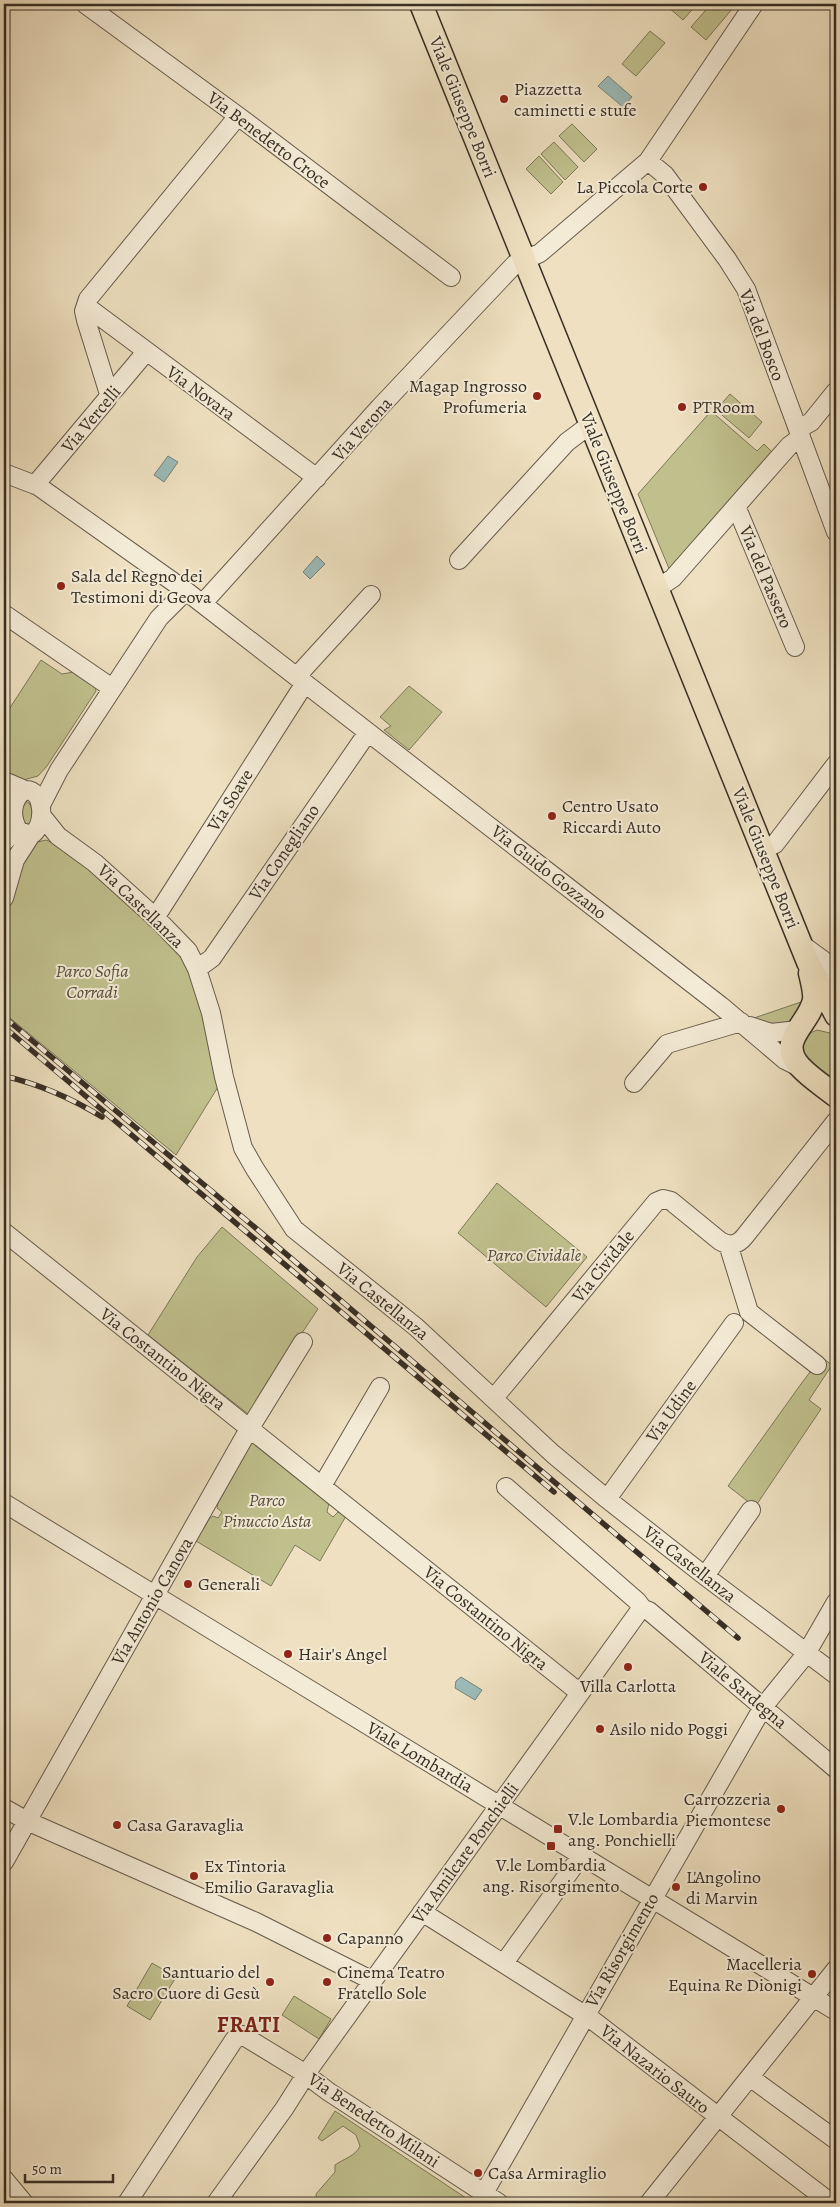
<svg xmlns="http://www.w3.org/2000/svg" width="840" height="2207" font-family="Alegreya,serif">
	<rect width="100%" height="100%" fill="#eee0c0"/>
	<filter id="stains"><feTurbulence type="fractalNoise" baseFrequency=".004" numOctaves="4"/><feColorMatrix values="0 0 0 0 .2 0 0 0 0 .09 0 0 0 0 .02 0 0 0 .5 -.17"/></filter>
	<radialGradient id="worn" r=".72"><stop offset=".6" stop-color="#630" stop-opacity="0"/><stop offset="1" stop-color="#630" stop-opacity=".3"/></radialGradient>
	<path fill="#c0c08d" stroke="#7c7859" d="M671,4H697L683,20L668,7Z
		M711,4H729L733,8L706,40L691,27Z
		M650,31L665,43L636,76L622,64Z
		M572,124L597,149L584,162L559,136Z
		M554,142L578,167L565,180L541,154Z
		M539,156L563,182L551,194L526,169Z
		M730,394L762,422L749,438L716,410Z
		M711,411L757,451L764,444L772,452L670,571L638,494Z
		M41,660L62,674L74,672L95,687L96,691L47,766L38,776L23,780L4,771V717Z
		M409,686L442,712L409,750L384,730L391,726L380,717Z
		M25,801L29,803C33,810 33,818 30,825L25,824C22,816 20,807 25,801Z
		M46,840C69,848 94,874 112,890C133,909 158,928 176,950C201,983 210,1047 218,1087L176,1155L4,1013C4,988 1,963 4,939C7,906 18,872 33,843Z
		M804,1001C800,1007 797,1014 792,1019C783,1029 763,1026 754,1018Z
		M817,1030L830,1033L836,1040V1087L807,1061L801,1049L806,1035Z
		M497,1183L587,1257L546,1307L458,1233Z
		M222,1227L318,1309L248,1414L148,1335L197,1257Z
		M824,1359L832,1365L809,1400L821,1409L755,1507L728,1486L801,1384L810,1372L813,1373Z
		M252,1442L329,1503L327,1512L333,1517L338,1512L346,1516L320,1561L295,1545L271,1586L196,1541L209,1519L213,1516L218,1518L222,1512L217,1508L218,1503Z
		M152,1963L176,1977L150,2020L127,2006Z
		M294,1996L331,2019L319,2039L282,2015Z
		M335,2111L472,2202L317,2203L316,2194L335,2172V2165C343,2159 356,2156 360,2146L356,2135L343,2126L322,2141L318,2138Z"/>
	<path fill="#9bbbb9" stroke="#73837e" d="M608,76L632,97L623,107L598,86Z
		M168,456L178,462L164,482L154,475Z
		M317,556L325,564L310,579L303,572Z
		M461,1677L482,1690L475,1700L455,1688L456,1681Z"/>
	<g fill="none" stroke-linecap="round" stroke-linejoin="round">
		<defs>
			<path id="minor" d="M85,4L238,116L451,277
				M648,161L754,4
				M86,306L317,478
				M109,394L86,320L84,311L88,299L238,116
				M798,429L811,422L836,391
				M4,473L38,486L186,591L721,1006L785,1060L801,1068
				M35,485L107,399L109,394L114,390L146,352
				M736,506L795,647
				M459,560L567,442L591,424
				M658,588L673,578L789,446L801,437
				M203,603L380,407L515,264L540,253L648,161L665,175L727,259L746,289L836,532
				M4,614L112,688
				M297,676L371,595
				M4,781L25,790
				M25,790C45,789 46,827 31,835L19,831C10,818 11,799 25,790Z
				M41,805L59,770L159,618L186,591
				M42,816L58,836L95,863L157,919L188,951L197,969L211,1013L224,1077L243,1148L255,1169L294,1229L416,1327L553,1454L607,1499L705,1576L836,1675
				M4,842L17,829
				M763,850L775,844L836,764
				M4,898L15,860L31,835
				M155,918L305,683
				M801,944L823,960L836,990
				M197,969L212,958L368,732
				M750,1026L771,1033L798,1030
				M634,1083L667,1044L741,1022
				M4,1232L580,1693
				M728,1244L749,1312L817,1365
				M494,1398L656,1202L663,1199L671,1201L720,1241C730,1247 738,1245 745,1236L836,1121
				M322,1486L380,1387
				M506,1487L637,1601L643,1609
				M607,1499L734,1323
				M4,1503L836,2011
				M705,1576L751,1510
				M4,1808L27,1821L256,1922L373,1981
				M4,1862L245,1436L303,1342
				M422,1912L591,2019L831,2203
				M504,1963L581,1856
				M751,2078L836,2140
				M4,2179L24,2203
				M484,2193L763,1707L806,1654L836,1602
				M127,2203L234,2040L242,2035L301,2071L329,2092L499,2203
				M216,2203L284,2109L310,2068L640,1610L644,1609L649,1611L836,1769
				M649,2203L836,1969"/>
			<path id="major" d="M421,4L808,962L836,1015
				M810,973C812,982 815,992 814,1000C810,1023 779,1039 797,1063C807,1076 824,1086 836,1096"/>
		</defs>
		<use href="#minor" stroke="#665b4c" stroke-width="20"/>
		<use href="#major" stroke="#382f25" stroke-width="25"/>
		<use href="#minor" stroke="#f4ebd6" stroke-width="18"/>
		<use href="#major" stroke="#eee0c0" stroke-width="22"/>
		<defs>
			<path id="rail" d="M4,1017L252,1225L738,1638
				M4,1027L554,1492
				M4,1076C39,1084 71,1098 102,1117"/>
		</defs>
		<use href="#rail" stroke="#382f25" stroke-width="5.5"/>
		<use href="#rail" stroke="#f4ebd6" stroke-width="4" stroke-dasharray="11" stroke-linecap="butt"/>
	</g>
	<g fill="#8f2418" stroke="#f4ebd6" stroke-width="2">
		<circle cx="504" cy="99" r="5"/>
		<circle cx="703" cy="187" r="5"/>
		<circle cx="537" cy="396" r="5"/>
		<circle cx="682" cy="407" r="5"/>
		<circle cx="61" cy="586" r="5"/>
		<circle cx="552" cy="816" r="5"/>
		<circle cx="188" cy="1584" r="5"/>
		<circle cx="288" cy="1654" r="5"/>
		<circle cx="628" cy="1667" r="5"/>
		<circle cx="600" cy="1729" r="5"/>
		<circle cx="781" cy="1809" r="5"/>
		<circle cx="117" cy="1825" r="5"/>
		<rect x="553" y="1824" width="10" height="10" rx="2.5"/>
		<rect x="546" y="1841" width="10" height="10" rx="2.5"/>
		<circle cx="194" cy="1876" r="5"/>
		<circle cx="676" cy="1887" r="5"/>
		<circle cx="327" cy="1938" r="5"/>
		<circle cx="812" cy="1974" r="5"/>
		<circle cx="270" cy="1982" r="5"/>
		<circle cx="327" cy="1982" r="5"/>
		<circle cx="478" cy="2173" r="5"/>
	</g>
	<g text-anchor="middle" stroke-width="4" stroke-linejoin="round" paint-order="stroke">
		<g font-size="18" fill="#382f25" stroke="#f4ebd6" text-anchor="start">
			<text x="514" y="95">Piazzetta<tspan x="514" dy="21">caminetti e stufe</tspan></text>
			<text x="693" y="193" text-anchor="end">La Piccola Corte</text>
			<text x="527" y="392" text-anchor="end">Magap Ingrosso<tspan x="527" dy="21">Profumeria</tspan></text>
			<text x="692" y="413">PTRoom</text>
			<text x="71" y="582">Sala del Regno dei<tspan x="71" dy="21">Testimoni di Geova</tspan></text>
			<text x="562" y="812">Centro Usato<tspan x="562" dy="21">Riccardi Auto</tspan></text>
			<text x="198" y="1590">Generali</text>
			<text x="298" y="1660">Hair's Angel</text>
			<text x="628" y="1692" text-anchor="middle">Villa Carlotta</text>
			<text x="610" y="1735">Asilo nido Poggi</text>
			<text x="771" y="1805" text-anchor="end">Carrozzeria<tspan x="771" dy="21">Piemontese</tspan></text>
			<text x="568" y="1825">V.le Lombardia<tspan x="568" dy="21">ang. Ponchielli</tspan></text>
			<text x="127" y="1831">Casa Garavaglia</text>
			<text x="551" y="1871" text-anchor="middle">V.le Lombardia<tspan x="551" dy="21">ang. Risorgimento</tspan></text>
			<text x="204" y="1872">Ex Tintoria<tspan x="204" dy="21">Emilio Garavaglia</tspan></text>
			<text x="686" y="1883">L'Angolino<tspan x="686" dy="21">di Marvin</tspan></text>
			<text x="337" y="1944">Capanno</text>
			<text x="802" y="1970" text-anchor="end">Macelleria<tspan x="802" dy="21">Equina Re Dionigi</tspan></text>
			<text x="260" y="1978" text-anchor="end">Santuario del<tspan x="260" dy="21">Sacro Cuore di Gesù</tspan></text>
			<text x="337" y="1978">Cinema Teatro<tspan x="337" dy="21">Fratello Sole</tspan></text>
			<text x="488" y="2179">Casa Armiraglio</text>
		</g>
		<g font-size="18" fill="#382f25" stroke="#f4ebd6">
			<text transform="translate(463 107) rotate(68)" y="6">Viale Giuseppe Borri</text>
			<text transform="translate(269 140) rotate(37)" y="6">Via Benedetto Croce</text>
			<text transform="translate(762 335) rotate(69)" y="6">Via del Bosco</text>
			<text transform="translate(201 393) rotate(36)" y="6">Via Novara</text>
			<text transform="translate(91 419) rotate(-50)" y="6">Via Vercelli</text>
			<text transform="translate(362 429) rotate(-48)" y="6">Via Verona</text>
			<text transform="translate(614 483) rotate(68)" y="6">Viale Giuseppe Borri</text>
			<text transform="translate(766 577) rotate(67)" y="6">Via del Passero</text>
			<text transform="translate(230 800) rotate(-58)" y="6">Via Soave</text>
			<text transform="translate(284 852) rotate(-56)" y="6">Via Conegliano</text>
			<text transform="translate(766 858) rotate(68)" y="6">Viale Giuseppe Borri</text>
			<text transform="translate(549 872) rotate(38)" y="6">Via Guido Gozzano</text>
			<text transform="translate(141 906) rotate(44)" y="6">Via Castellanza</text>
			<text transform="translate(603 1266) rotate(-51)" y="6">Via Cividale</text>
			<text transform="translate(383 1301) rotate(39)" y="6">Via Castellanza</text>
			<text transform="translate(163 1359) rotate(38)" y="6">Via Costantino Nigra</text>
			<text transform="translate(671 1411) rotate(-54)" y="6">Via Udine</text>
			<text transform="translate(690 1564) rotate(38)" y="6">Via Castellanza</text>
			<text transform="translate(152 1601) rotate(-60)" y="6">Via Antonio Canova</text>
			<text transform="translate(486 1618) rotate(39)" y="6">Via Costantino Nigra</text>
			<text transform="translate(743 1690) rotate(40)" y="6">Viale Sardegna</text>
			<text transform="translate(420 1757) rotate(31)" y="6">Viale Lombardia</text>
			<text transform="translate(465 1853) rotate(-54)" y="6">Via Amilcare Ponchielli</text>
			<text transform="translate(622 1950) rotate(-60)" y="6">Via Risorgimento</text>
			<text transform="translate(655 2069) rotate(38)" y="6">Via Nazario Sauro</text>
			<text transform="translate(374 2120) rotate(34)" y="6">Via Benedetto Milani</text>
		</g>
		<g font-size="18" font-style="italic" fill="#534c3a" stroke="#f4ebd6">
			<text x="92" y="977">Parco Sofia<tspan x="92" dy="21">Corradi</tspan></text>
			<text x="534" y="1261">Parco Cividale</text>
			<text x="267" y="1506">Parco<tspan x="267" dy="21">Pinuccio Asta</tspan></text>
		</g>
		<g font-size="22" font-weight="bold" letter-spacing="1" fill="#7a1f14" stroke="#f4ebd6">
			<text x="249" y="2032">FRATI</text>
		</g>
	</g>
	<rect width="840" height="2207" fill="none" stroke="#eee0c0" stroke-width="20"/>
	<rect x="5" y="5" width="830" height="2197" fill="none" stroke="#382f25" stroke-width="2.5"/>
	<rect x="10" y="10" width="820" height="2187" fill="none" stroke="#382f25"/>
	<path d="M25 2174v8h88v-8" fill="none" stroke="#382f25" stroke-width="2.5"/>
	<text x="32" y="2174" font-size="15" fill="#382f25" stroke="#f4ebd6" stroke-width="4" paint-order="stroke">50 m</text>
	<rect width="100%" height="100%" filter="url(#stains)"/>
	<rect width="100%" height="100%" fill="url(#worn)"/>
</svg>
